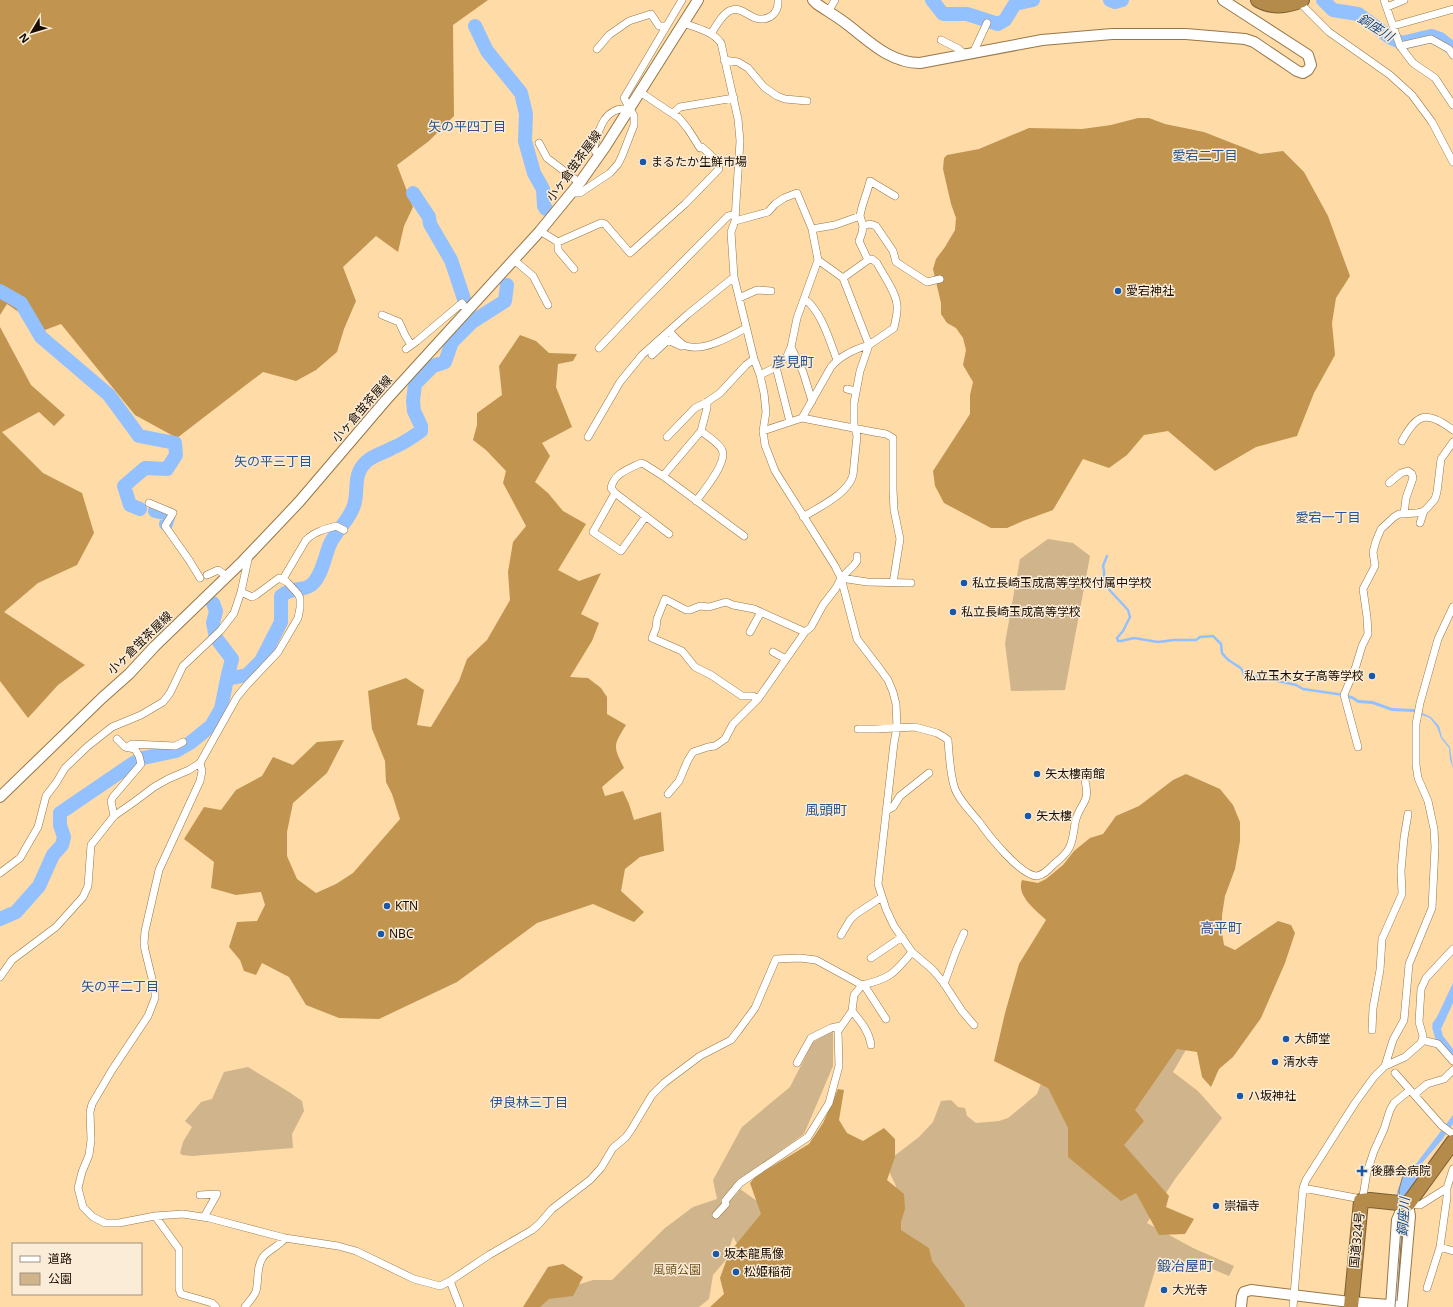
<svg xmlns="http://www.w3.org/2000/svg" width="1453" height="1307" font-family="'Noto Sans','Noto Sans JP',sans-serif">
	<rect width="100%" height="100%" fill="#fedba7"/>
	<path fill="#d0b48b" d="M1048,539L1073,543L1090,556L1065,690L1011,691L1005,643L1020,559Z
		M833,1030V1066L804,1134L737,1181L734,1197L740,1189L771,1211L878,1221L896,1186L885,1163L919,1137L933,1122L941,1101L951,1100L958,1107L965,1108L967,1116L976,1123L999,1121L1008,1118L1037,1094L1048,1065L1191,1041L1173,1072L1198,1091L1222,1118L1175,1179L1147,1223L1193,1248L1234,1266L1229,1276L1191,1260L1178,1263L1165,1260L1157,1264L1144,1307H776L733,1237L725,1261L713,1275L709,1299L699,1307H538L548,1294L593,1280H612L665,1228L693,1207L717,1199L713,1180L742,1127L790,1087L813,1042Z
		M248,1067L289,1092L302,1101L304,1111L292,1134L293,1148L192,1156L182,1155L180,1153L183,1142L192,1127L185,1121L201,1102L212,1099L224,1072Z"/>
	<path fill="#c19550" d="M0,0H488L453,25L454,116L429,141L397,165L413,207L404,226L398,252L376,236L343,267L356,301L344,329L337,352L316,370L296,381L263,372L177,438L135,415L61,324L45,330L7,304L0,315Z
		M1138,118H1149L1165,124L1204,132L1260,154L1283,151L1304,172L1328,216L1350,276L1336,298L1332,323L1335,355L1314,393L1297,436L1256,447L1215,471L1168,431L1144,435L1127,455L1109,468L1083,459L1053,510L1023,521L1007,528H991L944,503L935,486L933,471L970,414V395L973,382L963,365L966,350L963,338L956,328L947,323L941,314V303L933,269L936,259L945,247L955,230L956,218L951,204L943,169L944,158L947,155L979,149L1029,128L1082,129L1111,125Z
		M0,327L31,385L65,415L54,426L39,412L2,432L43,473L82,493L94,533L77,565L38,583L4,612L85,665L58,685L28,718L0,681Z
		M520,335L536,341L549,353L577,354L573,361L558,364L556,387L572,427L542,443L550,456L535,482L548,493L563,511L586,524L558,570L579,581L601,573L581,614L599,623L592,641L570,677L588,678L601,688L607,697V714L626,725C613,746 613,746 624,768L602,787L605,796L623,791L629,804L634,820L661,812L664,851L640,857L625,869L621,891L644,912L634,922L593,904L537,923L457,982L379,1019L339,1018L306,1005L289,977L262,963L256,975L244,971L240,960L229,947L237,922L257,921L265,905L261,892L236,895L211,888L214,862L184,839L204,807L221,810L236,790L262,776L273,757L293,765L317,742L344,740L327,773L293,803L287,832V856L297,879L316,893L336,884L353,873L400,819L392,794L386,782L385,761L372,729L368,691L406,678L424,690L417,725L431,727L459,681L467,659L487,640L510,600L508,572L513,542L526,526L503,483L506,471L486,450L473,440L477,425V413L502,395L499,366Z
		M1186,774L1220,789L1233,805L1240,822V841L1235,869L1225,896L1222,915V933L1224,945L1235,950L1278,921L1291,925L1295,933L1285,963L1261,1018L1233,1057L1219,1069L1211,1087L1202,1077L1197,1052L1177,1049L1135,1110L1144,1121L1124,1145L1169,1196L1166,1207L1194,1219L1185,1234L1159,1235L1136,1193L1121,1201L1068,1157V1128L1048,1088L994,1061L1005,1013L1019,964L1046,920C1036,910 1016,896 1022,880L1038,883L1046,879L1063,865L1074,851L1090,838L1103,834L1116,816L1139,806L1173,780Z
		M838,1089L844,1090L839,1120L847,1133L863,1141L884,1128L895,1139V1157L887,1180L904,1194L905,1209L901,1222V1230L929,1248L932,1261L964,1304L965,1307H710L724,1294L720,1278L729,1253L761,1214L750,1183L756,1176L809,1144L823,1123Z
		M563,1264L583,1277L573,1296L549,1299L540,1307H523L548,1267Z"/>
	<path fill="#93c0ff" d="M1347,695L1352,696L1359,700L1373,701L1392,708L1414,709L1431,717L1439,726L1442,737L1450,747L1453,768L1450,760L1449,748L1441,738L1437,727L1430,718L1414,712L1392,711L1372,704L1358,703L1352,699L1347,698Z
		M1453,983V1003L1441,1029L1443,1036L1453,1049V1059L1436,1041L1432,1027L1433,1026L1432,1024L1437,1017Z
		M1453,1115V1124L1441,1141L1423,1162L1407,1190L1404,1193V1180Z"/>
	<g fill="none" stroke-linecap="round" stroke-linejoin="round">
		<path stroke="#93c0ff" stroke-width="2.5" d="M1107,556L1103,566L1104,571V584L1128,610L1130,617L1123,631L1117,638L1118,641H1121L1134,638L1158,642L1174,640H1196L1200,637L1213,636L1221,644L1222,653C1225,657 1229,661 1233,663C1239,667 1242,667 1244,675H1251L1296,685L1303,689L1344,695"/>
		<path stroke="#93c0ff" stroke-width="14" d="M932,0L943,14H967L998,24L1005,20L1015,4L1033,0
			M1110,0L1115,2L1122,0
			M1323,0L1333,10L1358,14L1391,38L1402,43L1431,36L1440,39L1453,49
			M475,26L487,51L521,93L526,114L525,141L534,173L543,189L544,206L546,209
			M413,193L429,217L430,224L451,260L464,299
			M0,291L21,303L41,337L109,395L139,436L175,443L176,455L167,469L145,468L124,486L130,505L140,509
			M155,511L169,514L166,524
			M227,679L247,675L261,661L281,622V596C292,586 302,592 311,585C322,577 325,555 330,544C336,531 348,521 353,508C360,493 351,476 366,462C373,455 384,453 392,448C403,444 412,437 421,431V426L414,411L413,401L415,384L433,366L445,362L452,342L472,322L505,301L507,285
			M0,919L16,912L39,886L53,855L62,845L64,837L60,825V813L132,764L143,758L176,751L190,743L211,726L221,709L227,679L232,659L216,638L213,623L216,611L213,603
			M1397,1307L1404,1193L1411,1175"/>
		<defs>
			<path id="street" d="M1384,0L1400,46L1413,63L1435,78L1453,105
				M1298,1L1329,32L1390,75L1412,95L1432,122L1453,162
				M1387,7L1404,0
				M828,12L835,0
				M683,23C697,28 712,31 721,43L738,119L740,141L736,203L735,221L731,232L734,277L754,359L760,375L764,393L766,412L763,431L765,445L775,471L835,566L841,578L857,639L880,669L888,680L893,692L896,704L897,727L894,743L878,884L886,909L894,926L912,952C894,974 889,979 862,985
				M1393,26L1453,9
				M711,34C716,26 723,12 732,10C740,7 747,15 755,18C769,22 779,13 778,0
				M941,40L959,49L964,54
				M1400,46L1431,39L1449,49L1453,55
				M597,49L609,35L629,21L651,14L659,26H666
				M973,53L987,23
				M724,60L738,62L748,68L764,87L777,96L785,99L807,101
				M673,113L680,107L734,98
				M539,143L547,158L580,183
				M595,151L594,147C599,128 605,106 629,109
				M571,193H580L610,173L618,164L622,156L634,125V116L624,98L682,0
				M860,216C862,203 867,194 870,181L895,196
				M735,221L768,212L775,204L784,198L797,193L812,229L818,260L797,318L791,347L803,372L812,401
				M863,226L862,233L859,241L868,260
				M812,229L835,225L860,216L863,226L870,224L876,226L893,251L896,262L927,282L940,279
				M540,231L558,242L601,223L605,224L630,253L685,204L719,169C717,159 709,154 702,147L700,148L688,129L679,118L640,92
				M558,242V250L574,269
				M514,260L533,276L548,305
				M739,298L757,290L771,291
				M805,299C822,313 829,339 837,360
				M382,315L399,322L405,335L411,345
				M669,331C674,336 680,344 686,346C704,352 731,336 746,328
				M599,348L637,308L728,216L735,214
				M406,349L417,341L462,303L467,310
				M652,355L668,340L681,346
				M760,375L776,367
				M847,389L855,391
				M802,418L874,432L886,434L893,438V489L894,510L900,539L893,583
				M790,422L776,367L787,356L791,347
				M763,431L802,418L831,367C841,355 855,349 869,345L843,278L818,260
				M588,437L620,382L642,355L688,314L734,277
				M667,437L695,408L707,402L720,393L746,365L754,359
				M1402,441C1417,413 1427,410 1453,430
				M663,476L701,431L707,408V402
				M1389,483L1401,473L1408,471L1412,474L1413,478L1406,498L1404,514
				M615,493L593,532L621,551L646,516
				M696,501C703,492 728,462 722,450C720,444 706,435 701,431
				M149,503L173,513L165,526L189,560L200,578
				M803,517C819,507 848,494 853,475L857,436L854,425V403L860,371L869,345L894,328C895,321 898,314 897,306C897,293 883,275 877,263L872,259L868,260L843,278
				M1420,523L1424,511
				M669,534L615,493L611,488C614,473 629,469 641,463L644,464L663,476L744,536
				M207,575L218,570L227,576
				M841,578L867,582L911,583
				M283,579L306,540C314,532 325,529 336,526L344,530
				M750,632L761,612
				M773,652L786,659
				M758,699L753,696H742L711,675L695,667L682,651L652,638L656,628L657,619L665,599L686,610H690L700,606L709,607L726,602L733,605L754,609L805,632
				M858,729H875L915,727L937,733L944,737L948,740C949,755 950,772 954,786C957,798 972,813 980,823C989,836 1021,876 1037,876C1044,875 1049,869 1054,864C1072,850 1072,844 1075,823C1079,803 1091,804 1085,781
				M129,746L132,744L175,746L183,742
				M1358,747L1344,695L1356,666L1362,646L1368,634L1367,617L1363,589L1375,566L1373,552L1376,541L1381,529L1394,517L1399,514L1417,513L1424,511L1429,506L1435,499L1437,492L1441,459L1453,442
				M200,763L202,771L200,781L159,870L145,931L144,943L145,950L155,991V998L148,1016L112,1070L92,1104L90,1112L91,1140L89,1155L82,1172L78,1188L83,1207L93,1217L105,1223H119L155,1216L183,1214L209,1218L285,1238L338,1246L356,1251L414,1279L440,1286L450,1281L489,1255L532,1230L539,1224L552,1209L590,1180L601,1168L613,1148L626,1137L631,1130L652,1095L664,1083L700,1056L731,1040L738,1031L755,1008L776,959L800,958L816,960L862,985L854,995L852,1011L838,1031L839,1066L829,1103L808,1137L740,1183L725,1201L726,1204L716,1215
				M668,794L679,781L688,760L693,752L708,747L715,746L725,739L733,724L758,699L805,632L811,627L823,605L836,588L841,578L854,565L857,561V556
				M886,811L893,807L900,796L929,773
				M114,816L111,801L113,797L141,764L139,756L135,749L125,747L117,739
				M0,873L20,858L38,827L46,796L56,783L65,768L88,746L112,727L141,715L163,702L170,693L183,666L221,630L234,613L241,592L249,555
				M841,935L850,920L856,914L882,897
				M912,952L933,970L943,982L962,1011L974,1025
				M871,958L902,937
				M0,977L12,960L56,927L83,897L88,886L91,845L114,816L134,802L154,787L168,779L189,770L200,763L237,697L246,686L278,652L298,618L300,608V598L298,594L287,582L279,578L256,595L252,597L241,592
				M944,984L956,951L964,933
				M864,985L886,1019
				M852,1011C861,1022 869,1031 871,1045
				M1372,1030L1373,1008L1380,970L1382,939L1402,894L1401,871L1404,838L1408,814
				M1422,1040L1438,1044L1453,1061
				M797,1063L811,1038L831,1028L840,1026
				M1385,1066L1393,1040L1404,1020L1409,964L1432,908L1435,847L1434,829L1428,801L1418,778L1416,765V724L1420,703L1438,639L1453,607
				M1395,1073L1442,1126L1453,1134
				M1415,1094L1427,1084L1444,1079L1453,1070
				M1303,1188L1356,1198L1361,1201L1363,1196L1367,1172L1374,1151L1384,1129L1390,1110L1394,1103L1410,1090
				M200,1195L217,1194L204,1217
				M1408,1204L1420,1205L1447,1188L1453,1169
				M155,1216L179,1249V1289L181,1294L212,1303L216,1307
				M1440,1247L1453,1251
				M450,1281L460,1307
				M1427,1288L1440,1247L1447,1197V1188
				M245,1307C248,1302 254,1297 256,1291C259,1280 256,1267 263,1257C269,1249 280,1246 285,1238
				M1293,1307L1303,1188L1306,1180L1355,1103L1374,1077L1385,1066L1405,1057L1421,1043L1423,1036L1419,1022L1421,989L1426,978L1453,949"/>
			<path id="secondary" d="M813,0L817,4C827,11 838,17 848,25C869,41 890,63 920,63L1042,40L1112,34H1186L1245,39L1254,42L1297,71L1303,73L1308,70L1311,65L1308,55L1223,0
				M0,797L102,698L129,674L155,646L243,561L299,502L386,400L540,231L581,181L605,147L698,0
				M1241,1307L1242,1297L1244,1292L1251,1290L1350,1302L1402,1306
				M1391,1307L1397,1220L1400,1213L1408,1204
				M1402,1307L1410,1216L1408,1204"/>
			<path id="highway" d="M1258,0C1272,8 1288,6 1302,0
				M1351,1307L1361,1201L1370,1200L1408,1204L1453,1142"/>
		</defs>
		<use href="#street" stroke="#977746" stroke-width="8"/>
		<use href="#secondary" stroke="#977746" stroke-width="12"/>
		<use href="#highway" stroke="#7d5f30" stroke-width="16"/>
		<use href="#street" stroke="#fff" stroke-width="7"/>
		<use href="#secondary" stroke="#fff" stroke-width="10"/>
		<use href="#highway" stroke="#b48b4a" stroke-width="14"/>
		<path stroke="#947c5a" stroke-width="1" d="M1395,1307L1401,1227L1399,1190L1405,1168"/>
	</g>
	<g fill="#1958a9" stroke="#faecd7" stroke-width="1.5">
		<circle cx="643" cy="162" r="4"/>
		<circle cx="1118" cy="291" r="4"/>
		<circle cx="964" cy="583" r="4"/>
		<circle cx="953" cy="612" r="4"/>
		<circle cx="1372" cy="676" r="4"/>
		<circle cx="1037" cy="774" r="4"/>
		<circle cx="1028" cy="816" r="4"/>
		<circle cx="387" cy="906" r="4"/>
		<circle cx="381" cy="934" r="4"/>
		<circle cx="1286" cy="1039" r="4"/>
		<circle cx="1275" cy="1062" r="4"/>
		<circle cx="1240" cy="1096" r="4"/>
		<path d="M1360 1165h4v4h4v4h-4v4h-4v-4h-4v-4h4z"/>
		<circle cx="1216" cy="1206" r="4"/>
		<circle cx="716" cy="1254" r="4"/>
		<circle cx="736" cy="1272" r="4"/>
		<circle cx="1164" cy="1290" r="4"/>
	</g>
	<g text-anchor="middle" stroke-width="3" stroke-linejoin="round" paint-order="stroke">
		<g font-size="12" fill="#180c00" stroke="#faecd7" text-anchor="start">
			<text x="651" y="166">まるたか生鮮市場</text>
			<text x="1126" y="295">愛宕神社</text>
			<text x="972" y="587">私立長崎玉成高等学校付属中学校</text>
			<text x="961" y="616">私立長崎玉成高等学校</text>
			<text x="1364" y="680" text-anchor="end">私立玉木女子高等学校</text>
			<text x="1045" y="778">矢太樓南館</text>
			<text x="1036" y="820">矢太樓</text>
			<text x="395" y="910">KTN</text>
			<text x="389" y="938">NBC</text>
			<text x="1294" y="1043">大師堂</text>
			<text x="1283" y="1066">清水寺</text>
			<text x="1248" y="1100">ハ坂神社</text>
			<text x="1371" y="1175">後藤会病院</text>
			<text x="1224" y="1210">崇福寺</text>
			<text x="724" y="1258">坂本龍馬像</text>
			<text x="744" y="1276">松姫稲荷</text>
			<text x="1172" y="1294">大光寺</text>
		</g>
		<g font-size="12" fill="#180c00" stroke="#faecd7">
			<text transform="translate(574 166) rotate(-54)" y="4">小ヶ倉蛍茶屋線</text>
			<text transform="translate(362 409) rotate(-49)" y="4">小ヶ倉蛍茶屋線</text>
			<text transform="translate(140 643) rotate(-44)" y="4">小ヶ倉蛍茶屋線</text>
			<text transform="translate(1357 1240) rotate(-84)" y="4">国道324号</text>
		</g>
		<g font-size="12" fill="#6e4f1b" stroke="#faecd7">
			<text x="677" y="1274">風頭公園</text>
		</g>
		<g font-size="13" font-style="italic" fill="#0c478f" stroke="#faecd7">
			<text transform="translate(1376 27) rotate(32)" y="5">銅座川</text>
			<text transform="translate(1403 1217) rotate(-86)" y="5">銅座川</text>
		</g>
		<g font-size="13" fill="#2e558b" stroke="#faecd7">
			<text x="467" y="131">矢の平四丁目</text>
			<text x="1205" y="160">愛宕二丁目</text>
			<text x="273" y="466">矢の平三丁目</text>
			<text x="1328" y="522">愛宕一丁目</text>
			<text x="120" y="991">矢の平二丁目</text>
			<text x="529" y="1107">伊良林三丁目</text>
		</g>
		<g font-size="14" fill="#2e558b" stroke="#faecd7">
			<text x="793" y="367">彦見町</text>
			<text x="826" y="815">風頭町</text>
			<text x="1221" y="933">高平町</text>
			<text x="1185" y="1271">鍛冶屋町</text>
		</g>
	</g>
	<rect x="12" y="1243" width="130" height="52" fill="#faecd7" stroke="#a09281"/>
	<rect x="20" y="1256" width="20" height="6" fill="#ffffff" stroke="#a09281"/>
	<text x="48" y="1263" font-size="12" fill="#180c00">道路</text>
	<rect x="20" y="1273" width="20" height="12" fill="#d0b48b" stroke="#a09281"/>
	<text x="48" y="1283" font-size="12" fill="#180c00">公園</text>
	<g transform="translate(32 32) rotate(232)" stroke="#faecd7" stroke-width="3" paint-order="stroke">
	<path d="M0-3L7 15L0 10L-7 15Z" fill="#180c00"/>
	<text y="-6" font-size="11" font-weight="bold" text-anchor="middle" fill="#180c00">N</text>
	</g>
</svg>
